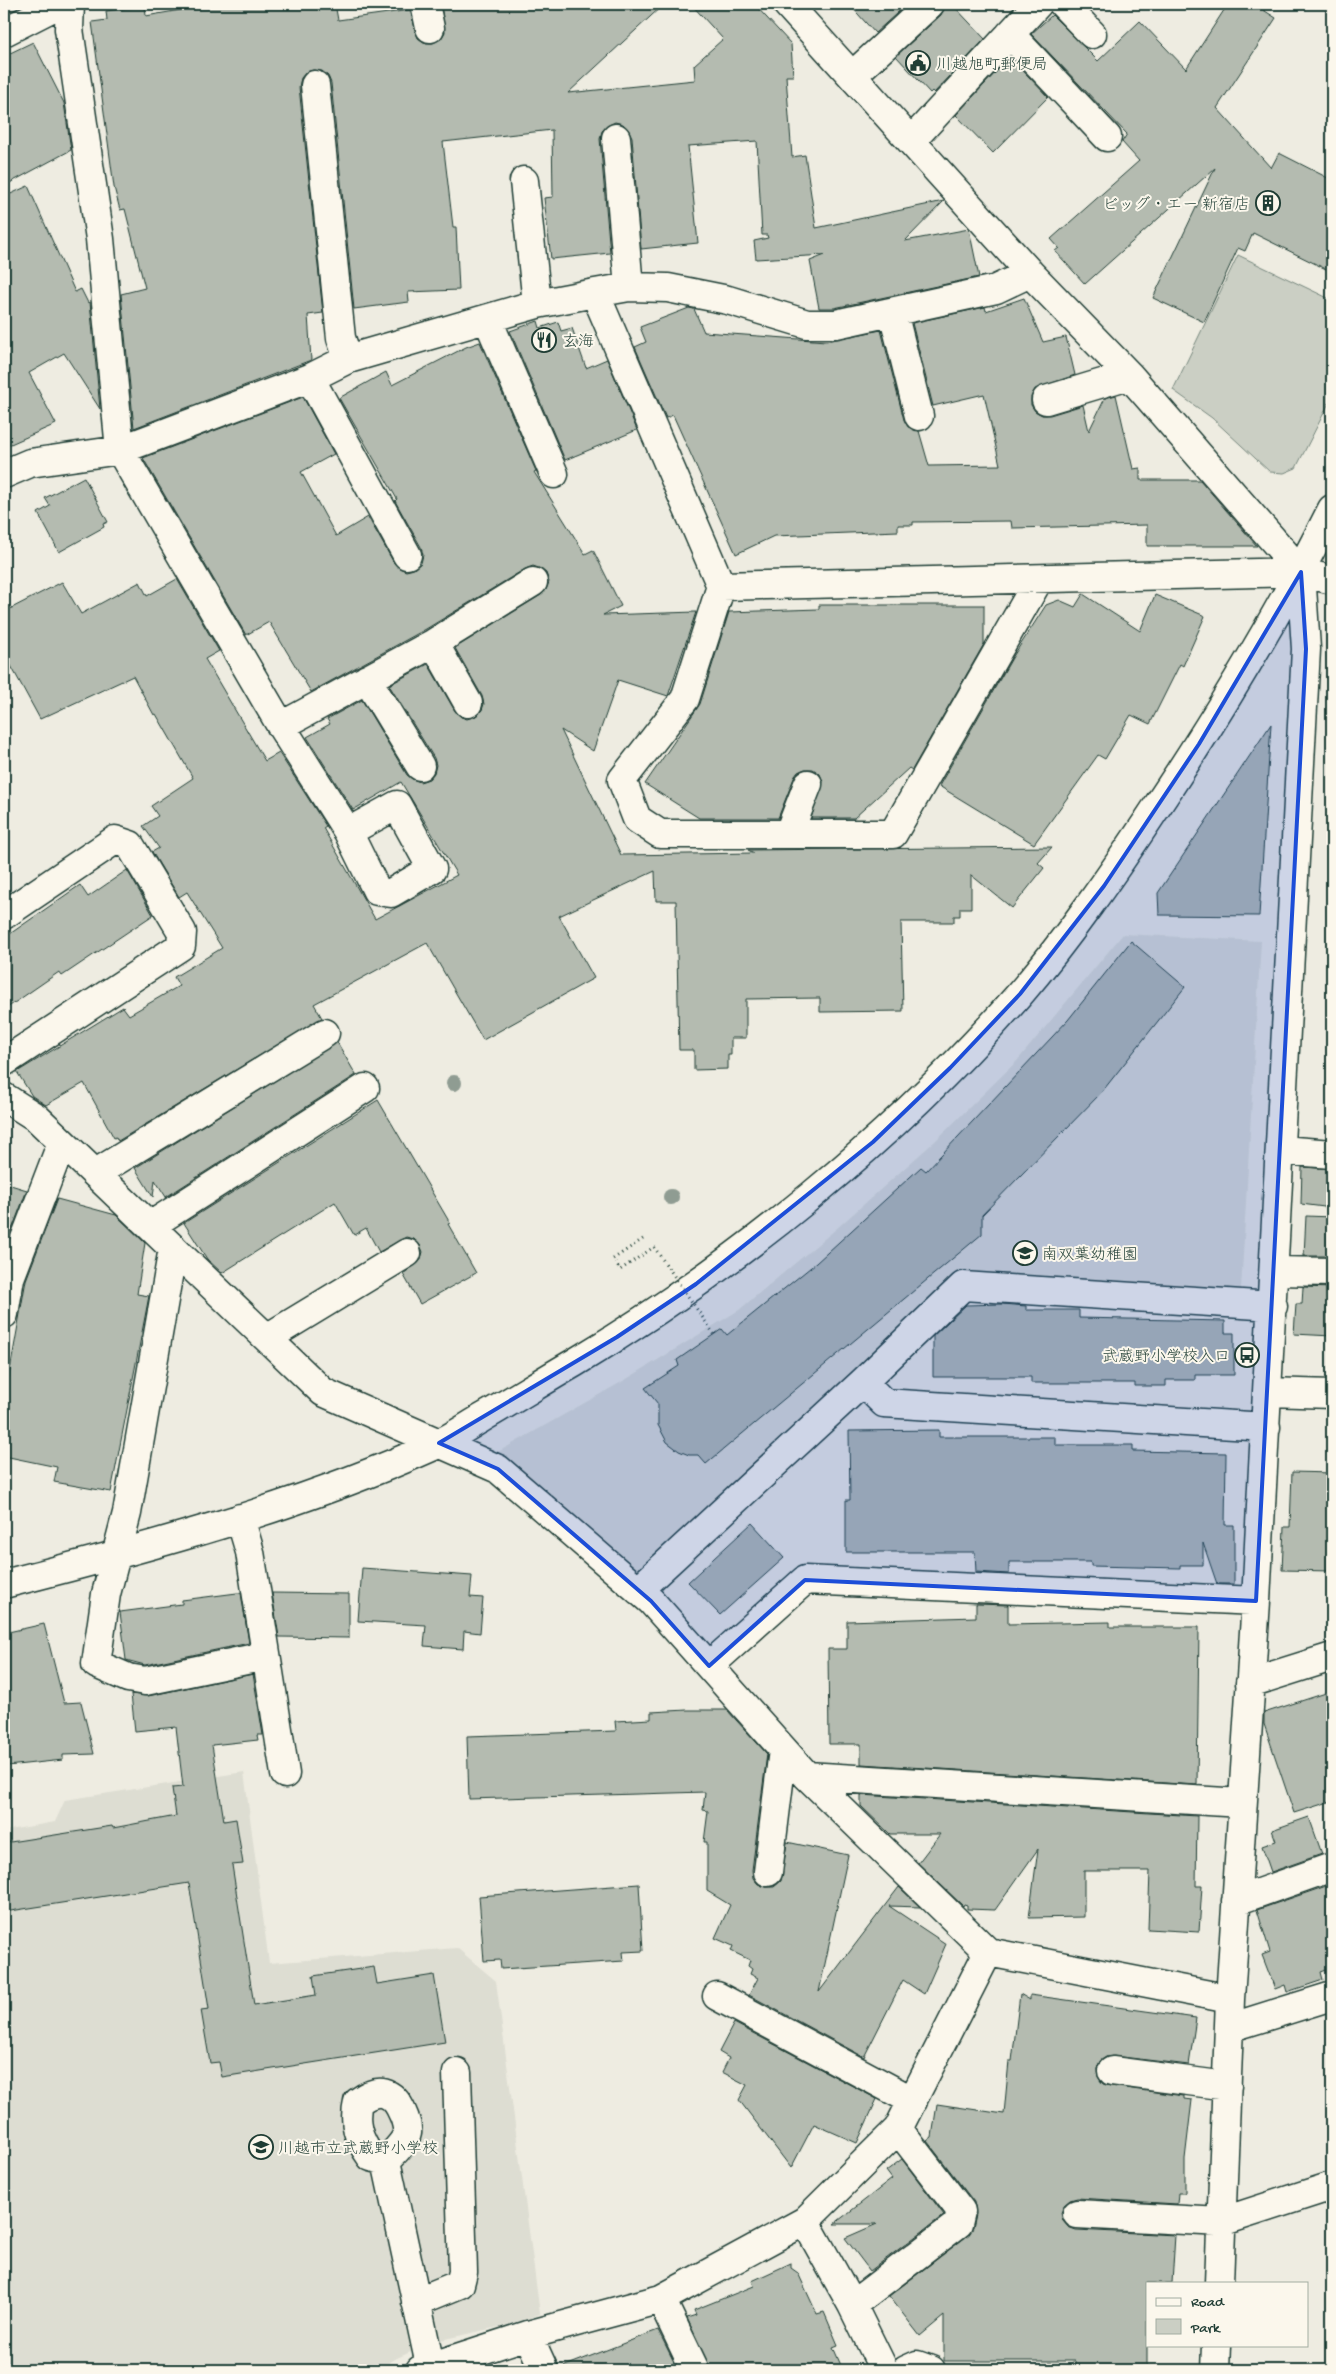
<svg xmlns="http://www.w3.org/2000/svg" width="1336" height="2374" font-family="'Gochi Hand','Klee One',sans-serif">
	<rect width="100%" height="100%" fill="#eeece1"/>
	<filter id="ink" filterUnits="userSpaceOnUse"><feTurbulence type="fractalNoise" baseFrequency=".02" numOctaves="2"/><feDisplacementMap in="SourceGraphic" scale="10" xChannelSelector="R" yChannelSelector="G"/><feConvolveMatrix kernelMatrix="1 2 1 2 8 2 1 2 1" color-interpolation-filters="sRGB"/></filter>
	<g filter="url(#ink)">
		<path fill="#ddddd2" d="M1123,934L1261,941L1241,1290L962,1277L639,1579L489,1457L625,1380L739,1310L836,1229L934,1142L1017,1061Z
			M244,1772L269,1963L457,1948L496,1981L540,2314L516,2323L436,2341L397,2358L377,2370H4V1831L55,1822L65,1800Z"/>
		<path fill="#cbcfc4" stroke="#75867c" d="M1238,255L1332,300V397L1296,468L1284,473L1270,472L1212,418L1173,390Z"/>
		<path fill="#b4bbb0" stroke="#1f3d34" d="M215,4H335L338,20L410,10L418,38L425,43H433L441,39L445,32L441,6L457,4H664L568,93L695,80L694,65L723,39L691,4H754L791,44L793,76H786L792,157L805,155L816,228L944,201L905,241L969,229L979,277L834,308H819L810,261L825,255L756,259L754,241L768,238L767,235H762L757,141L688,146L698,243L641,249L632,137L628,129L623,124L615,122L607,126L602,131L600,139L610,253L551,259L544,198L553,197L552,130L443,142L453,227H456L459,290L408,292L409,302L354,309L331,83L328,76L322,71L313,70L306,72L301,78L299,87L323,313L308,315L311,360L134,428L121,294L145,288L125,209L120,210L114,187L92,22L107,20L106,11L145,6L146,16Z
			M849,4H907L875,33Z
			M945,4H952L985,39L934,93L932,91L930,93L896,56L941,15Z
			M1228,4H1254L1276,18L1217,108L1271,168L1279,153L1332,180V272L1253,233L1245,251L1238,248L1204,322L1153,298L1215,168L1085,284L1055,251L1059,248L1051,239L1139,161L1122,142L1127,134L1031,34L1052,15L1098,61L1140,21L1186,69Z
			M33,42L64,103L71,150L4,186V56Z
			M1010,57L1048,97L993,153L956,115Z
			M28,186L75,292L81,289L88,303L90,302L100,409L64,353L29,373L56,424L4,447V197Z
			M1024,298L1043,342L1066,337L1075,375L1035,389L1031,397V405L1035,411L1042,415H1050L1083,405L1089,431L1105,398L1116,395L1133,469L1140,468V480H1200L1257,546H1147V525L1012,528L1011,521L913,522V525H898V531L774,536L736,554L673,415L666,418L635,347L646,342L640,327L689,308L694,309L704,332L826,341L881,330L904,420L908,427L919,431L929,466L1000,465L984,394L933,406L912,323L985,307L986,311Z
			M538,321L540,328L558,322L561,331L572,328L586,368L607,359L637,430L565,460L510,331Z
			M480,342L536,471L534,472L585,554L593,550L621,606L603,615L696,612L668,696L618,680L593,751L561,730L621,855L754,853L748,850L1052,847L1038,863L1044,868L1012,908L971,875V908H960V916H954V922H901L903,1011L820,1012V998L746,999V1038H731V1055H728V1069L694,1070V1050H679L676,901H656L655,871L559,916L594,978L483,1040L427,943L314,1004L322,1018L118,1141L116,1137L114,1138L84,1083L46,1105L32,1096L17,1072L123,1007L129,1015L179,986L174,977L222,948L187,892L179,897L152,852L159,848L143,826L158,816L151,806L193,778L156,714L154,715L133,676L40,719L4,653V612L62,582L81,614L140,582L147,596L177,579L219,651L205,659L265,761L279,753L326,826L323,828L375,919L457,875L401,782L353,810L307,737L330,724L327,719L362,700L407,775L412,779L420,782L429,779L434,773L436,765L434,758L389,685L428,664L455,711L461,717L467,719L476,716L482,710L484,704L482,696L455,648L541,595L546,590L549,582L546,573L541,569L533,566L525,569L426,629L311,692L269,622L246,635L143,458L303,397L334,454L301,472L336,536L368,517L394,563L399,568L406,571L414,569L421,563L423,555L421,547L395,501L397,499L339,398L386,372L392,385L466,347Z
			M84,477L108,522L103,524L104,527L59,552L38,513L50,506L45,498Z
			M1083,594L1140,631L1155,595L1205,616L1183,666L1180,664L1150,724L1131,715L1105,759L1098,755L1034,844L939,786L1012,658L1046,605L1059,600L1075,607Z
			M819,605H984V644L912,770L909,768L854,818H811L823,782L820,774L813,769H805L798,772L794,778L778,818H699L645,784L700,704L729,612L819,609Z
			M1271,724L1259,916L1159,915L1158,893Z
			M127,870L153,915L62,976L59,972L4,1010V938L80,885L88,897Z
			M1131,941L1185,987L1101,1093L982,1215V1234L706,1464L698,1455H689L679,1451L667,1442L658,1425V1404L645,1388L679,1366L677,1360L722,1329L727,1335L816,1263L921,1167L926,1171L1068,1020Z
			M337,1042L356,1075L166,1197L155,1180L153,1197L135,1168Z
			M378,1100L450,1223L448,1224L476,1273L420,1304L403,1274L420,1261L423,1252L420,1245L414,1239L406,1237L379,1252L366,1228L354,1235L335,1202L222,1273L207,1259L184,1223Z
			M1302,1167L1332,1169V1208L1301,1204Z
			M4,1183L27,1190L11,1232L4,1231Z
			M57,1199L116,1215L145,1243L137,1294L149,1296L111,1492L54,1482L57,1467L4,1456V1404L26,1280Z
			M1306,1216L1332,1217V1256H1304Z
			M1303,1287L1332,1288V1336L1294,1334L1296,1304H1302Z
			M1002,1304L1026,1306V1310H1079V1318L1225,1321V1333H1234V1375H1195V1380H1166V1386H1135V1383H1031V1377H933V1336L966,1305Z
			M939,1430V1437H1055V1445H1133V1451L1226,1453L1225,1525H1234V1584H1217L1203,1543V1565H1180V1568L1091,1566V1562H1009V1574L976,1572L975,1552H846V1500H850L849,1431Z
			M1292,1472L1332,1473V1571L1282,1570L1284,1527H1290Z
			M752,1523L784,1558L720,1615L688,1582Z
			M362,1568L472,1576L470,1597L483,1598L480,1633L464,1631L463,1649L424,1646L426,1625L358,1621Z
			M237,1593H241L249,1643L145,1665L126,1660L120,1612L182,1604V1600Z
			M272,1593L349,1594V1638L279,1637Z
			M976,1604L1008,1605V1624L1110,1622V1627H1199L1197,1785L861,1764V1744H829L828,1649H847V1621L976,1617Z
			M44,1624L64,1703L81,1702L94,1754L63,1755V1760L7,1766L4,1742V1633Z
			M253,1674L263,1735H257L258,1740L212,1745L224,1821L236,1819L243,1864L232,1865L254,2005L316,1995L313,1976L374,1967L377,1984L434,1975L445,2042L222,2077L219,2062L210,2063L201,2010L209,2009L189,1883L4,1912V1843L112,1826L113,1828L176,1816L172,1788L183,1787L176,1727L135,1731L131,1694L148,1696Z
			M1332,1691V1801L1294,1813L1264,1724V1713Z
			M687,1710H727L767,1754L752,1870L753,1878L758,1884L766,1887H774L781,1881L787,1842L848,1855L819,1992L899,1887L920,1907L889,1906L946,1944L924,1994L903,1980L864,2057L749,1995L758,1978L750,1974L752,1969L748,1966L750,1960L731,1951L733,1946L715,1938L730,1905L707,1891V1842H704L708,1811L703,1810L705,1792L469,1799L467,1736L616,1731L615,1721L651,1719V1712Z
			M861,1795L1197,1816L1196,1886H1202L1199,1932L1148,1929L1150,1871H1084V1917L1029,1918L1038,1849L995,1910L967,1909V1905L964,1904L963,1906L918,1863L940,1834H890L861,1806Z
			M1309,1817L1322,1854L1271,1872L1262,1846L1276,1841L1272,1830Z
			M639,1884L643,1951L623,1952L624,1961L501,1969L500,1960L484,1961L479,1896Z
			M1332,1884V1968L1321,1972L1323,1980L1287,1992L1285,1985L1275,1989L1262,1955L1270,1952L1257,1910Z
			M1020,1994L1030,2000V1995L1196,2018L1189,2065L1114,2056L1106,2057L1100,2061L1097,2069L1098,2077L1103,2084L1110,2086L1184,2096V2099L1192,2100L1185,2159V2193H1178L1177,2204L1077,2198L1070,2200L1064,2205L1061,2213L1063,2221L1068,2227L1076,2230L1175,2235L1172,2283H1147V2370H1075V2361H944V2316L920,2336L889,2296L967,2236L973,2228L976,2214L974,2202L927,2141L932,2137L937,2104L1004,2114L1009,2061H1012Z
			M734,2023L877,2099L857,2143L814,2124L791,2168L739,2100L747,2085L722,2072L729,2058L719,2052Z
			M902,2159L944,2215L870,2271L845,2238L877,2224H834L892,2179L886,2171Z
			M791,2263V2268L798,2273L817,2314L824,2312L838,2345L833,2347L843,2370H710L687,2318L696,2315L694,2310L754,2286L752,2281Z
			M658,2330L678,2370H561L560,2368Z"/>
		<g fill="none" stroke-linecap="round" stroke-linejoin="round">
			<defs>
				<path id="minor" d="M70,4L69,29L100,239L120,450L281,726L348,832L377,891L391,893L432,869L397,805L348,832
					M425,4L430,28
					M787,4L1030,273L1129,375L1301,572L1306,649L1256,1601L1230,1999L1219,2283
					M1063,4L1092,34
					M4,32L59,4
					M1010,34L1107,137
					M853,75L930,4
					M315,85L341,338L348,359
					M616,138L629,287
					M912,140L1038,4
					M524,181L537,304
					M595,293L629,287L668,288L728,300L807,324H836L996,289L1030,273
					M893,312L919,416
					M488,320L554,474
					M310,378L407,555
					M1046,400L1129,375
					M4,474L30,463L120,450L310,378L348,359L537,304L595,293L721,586L1301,572L1332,580
					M721,586L685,699L622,780L637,819L660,834H893L1039,579
					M434,643L468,703
					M367,679L420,766
					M281,726L434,643L533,582
					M789,833L808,784
					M4,915L115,840L130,845L182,932L181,946L4,1062
					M4,1097L37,1118L323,1392L498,1469L651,1601L807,1776L988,1952L1230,1999
					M1281,1150L1332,1154
					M96,1173L325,1033
					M150,1226L365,1088
					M173,1248L127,1513L106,1594L96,1664L128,1678L145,1681L265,1656
					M1274,1271L1332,1272
					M4,1314L10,1278L62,1142
					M267,1338L407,1253
					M863,1382L884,1403L1266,1427
					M1268,1392L1332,1394
					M240,1518L250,1552L285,1774
					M4,1584C150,1547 298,1507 436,1445C452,1437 467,1427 482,1418C513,1400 543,1381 574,1363C735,1267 896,1136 1019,995C1069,937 1113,873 1156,808C1220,712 1280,613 1332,509
					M638,1590L863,1382L963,1286L1273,1306
					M709,1666L805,1580L1256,1601
					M1250,1683L1332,1657
					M807,1776L1241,1803
					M768,1872L783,1750
					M1236,1901L1332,1867
					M717,1996L913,2101
					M1229,2028L1332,1996
					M1112,2071L1227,2086
					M386,2161L371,2157C358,2139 353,2123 358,2102C378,2087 393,2090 403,2114C405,2118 408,2128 407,2133C405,2143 393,2153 386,2161L430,2365
					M1077,2214L1221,2222L1332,2186
					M805,2221L852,2305L884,2370
					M661,2299L695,2370
					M416,2302L460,2284L463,2272L457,2073
					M852,2305L958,2224L961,2211L898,2129
					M528,2335L544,2370
					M420,2370L528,2335L661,2299L805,2221L898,2129L988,1952
					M906,2370L917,2365L931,2370
					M1215,2370L1216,2345"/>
			</defs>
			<use href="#minor" stroke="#1f3d34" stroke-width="31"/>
			<path stroke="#1f3d34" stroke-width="3" stroke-dasharray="1 4" stroke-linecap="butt" d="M643,1239L613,1259L620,1270L654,1247"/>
			<use href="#minor" stroke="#fbf7ec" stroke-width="28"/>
			<path stroke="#1f3d34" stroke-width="3" stroke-dasharray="1 4" stroke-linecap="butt" d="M654,1247L714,1334"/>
		</g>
		<g fill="#8f9c92">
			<circle cx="454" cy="1083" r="8"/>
			<circle cx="671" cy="1197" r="8"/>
		</g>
	</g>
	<path fill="#1d4ed8" fill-opacity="0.2" stroke="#1d4ed8" stroke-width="4" stroke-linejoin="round" d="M1301,572L1306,649L1256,1601L805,1580L709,1666L651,1601L498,1469L439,1443L617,1337L696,1284L873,1142L950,1068L1020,994L1104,886L1199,744Z"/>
	<defs>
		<symbol id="civic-ring" viewBox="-11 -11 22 22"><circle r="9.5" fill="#fbf7ec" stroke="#1f3d34" stroke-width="1.5"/><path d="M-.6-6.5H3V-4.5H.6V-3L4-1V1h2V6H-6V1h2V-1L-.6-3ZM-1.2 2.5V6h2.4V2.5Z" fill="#1f3d34"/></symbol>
		<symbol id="building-ring" viewBox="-11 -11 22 22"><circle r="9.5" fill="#fbf7ec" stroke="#1f3d34" stroke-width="1.5"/><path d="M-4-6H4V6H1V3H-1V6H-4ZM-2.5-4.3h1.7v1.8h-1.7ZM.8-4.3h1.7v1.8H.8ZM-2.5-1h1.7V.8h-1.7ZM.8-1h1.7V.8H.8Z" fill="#1f3d34"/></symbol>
		<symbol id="restaurant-ring" viewBox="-11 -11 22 22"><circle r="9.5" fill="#fbf7ec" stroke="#1f3d34" stroke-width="1.5"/><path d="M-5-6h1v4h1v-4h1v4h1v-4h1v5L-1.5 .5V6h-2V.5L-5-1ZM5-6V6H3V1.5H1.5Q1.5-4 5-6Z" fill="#1f3d34"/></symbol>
		<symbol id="school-ring" viewBox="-11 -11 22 22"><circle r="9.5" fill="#fbf7ec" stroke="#1f3d34" stroke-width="1.5"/><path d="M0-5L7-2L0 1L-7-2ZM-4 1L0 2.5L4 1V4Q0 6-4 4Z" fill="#1f3d34"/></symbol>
		<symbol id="bus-ring" viewBox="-11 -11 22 22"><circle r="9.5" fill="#fbf7ec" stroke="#1f3d34" stroke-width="1.5"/><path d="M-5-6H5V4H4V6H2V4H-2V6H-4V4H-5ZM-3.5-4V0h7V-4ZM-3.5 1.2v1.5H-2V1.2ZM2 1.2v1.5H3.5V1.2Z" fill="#1f3d34"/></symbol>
	</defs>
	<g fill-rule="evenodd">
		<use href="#civic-ring" x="904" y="49" width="28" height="28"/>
		<use href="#building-ring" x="1254" y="189" width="28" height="28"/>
		<use href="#restaurant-ring" x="530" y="326" width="28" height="28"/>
		<use href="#school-ring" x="1011" y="1239" width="28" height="28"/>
		<use href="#bus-ring" x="1233" y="1341" width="28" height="28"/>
		<use href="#school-ring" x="247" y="2133" width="28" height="28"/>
	</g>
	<g text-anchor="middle" stroke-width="4" stroke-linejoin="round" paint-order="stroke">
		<g font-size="16" fill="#1f3d34" stroke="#fbf7ec" text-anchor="start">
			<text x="936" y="69">川越旭町郵便局</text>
			<text x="1250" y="209" text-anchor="end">ビッグ・エー 新宿店</text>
			<text x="562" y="346">玄海</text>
			<text x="1042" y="1259">南双葉幼稚園</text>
			<text x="1230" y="1361" text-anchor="end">武蔵野小学校入口</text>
			<text x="278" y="2153">川越市立武蔵野小学校</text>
		</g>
	</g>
	<rect width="1336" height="2374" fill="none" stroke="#fbf7ec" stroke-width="20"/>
	<rect x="10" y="10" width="1316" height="2354" fill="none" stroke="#1f3d34" stroke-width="2" filter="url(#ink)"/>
	<rect x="1146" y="2282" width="162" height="65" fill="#fbf7ec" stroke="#a3ada2"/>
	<rect x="1156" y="2298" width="25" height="8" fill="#fbf7ec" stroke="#a3ada2"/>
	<text x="1191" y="2306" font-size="15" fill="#1f3d34">Road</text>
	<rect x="1156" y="2319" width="25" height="15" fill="#cbcfc4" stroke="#a3ada2"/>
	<text x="1191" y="2332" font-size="15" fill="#1f3d34">Park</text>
</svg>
